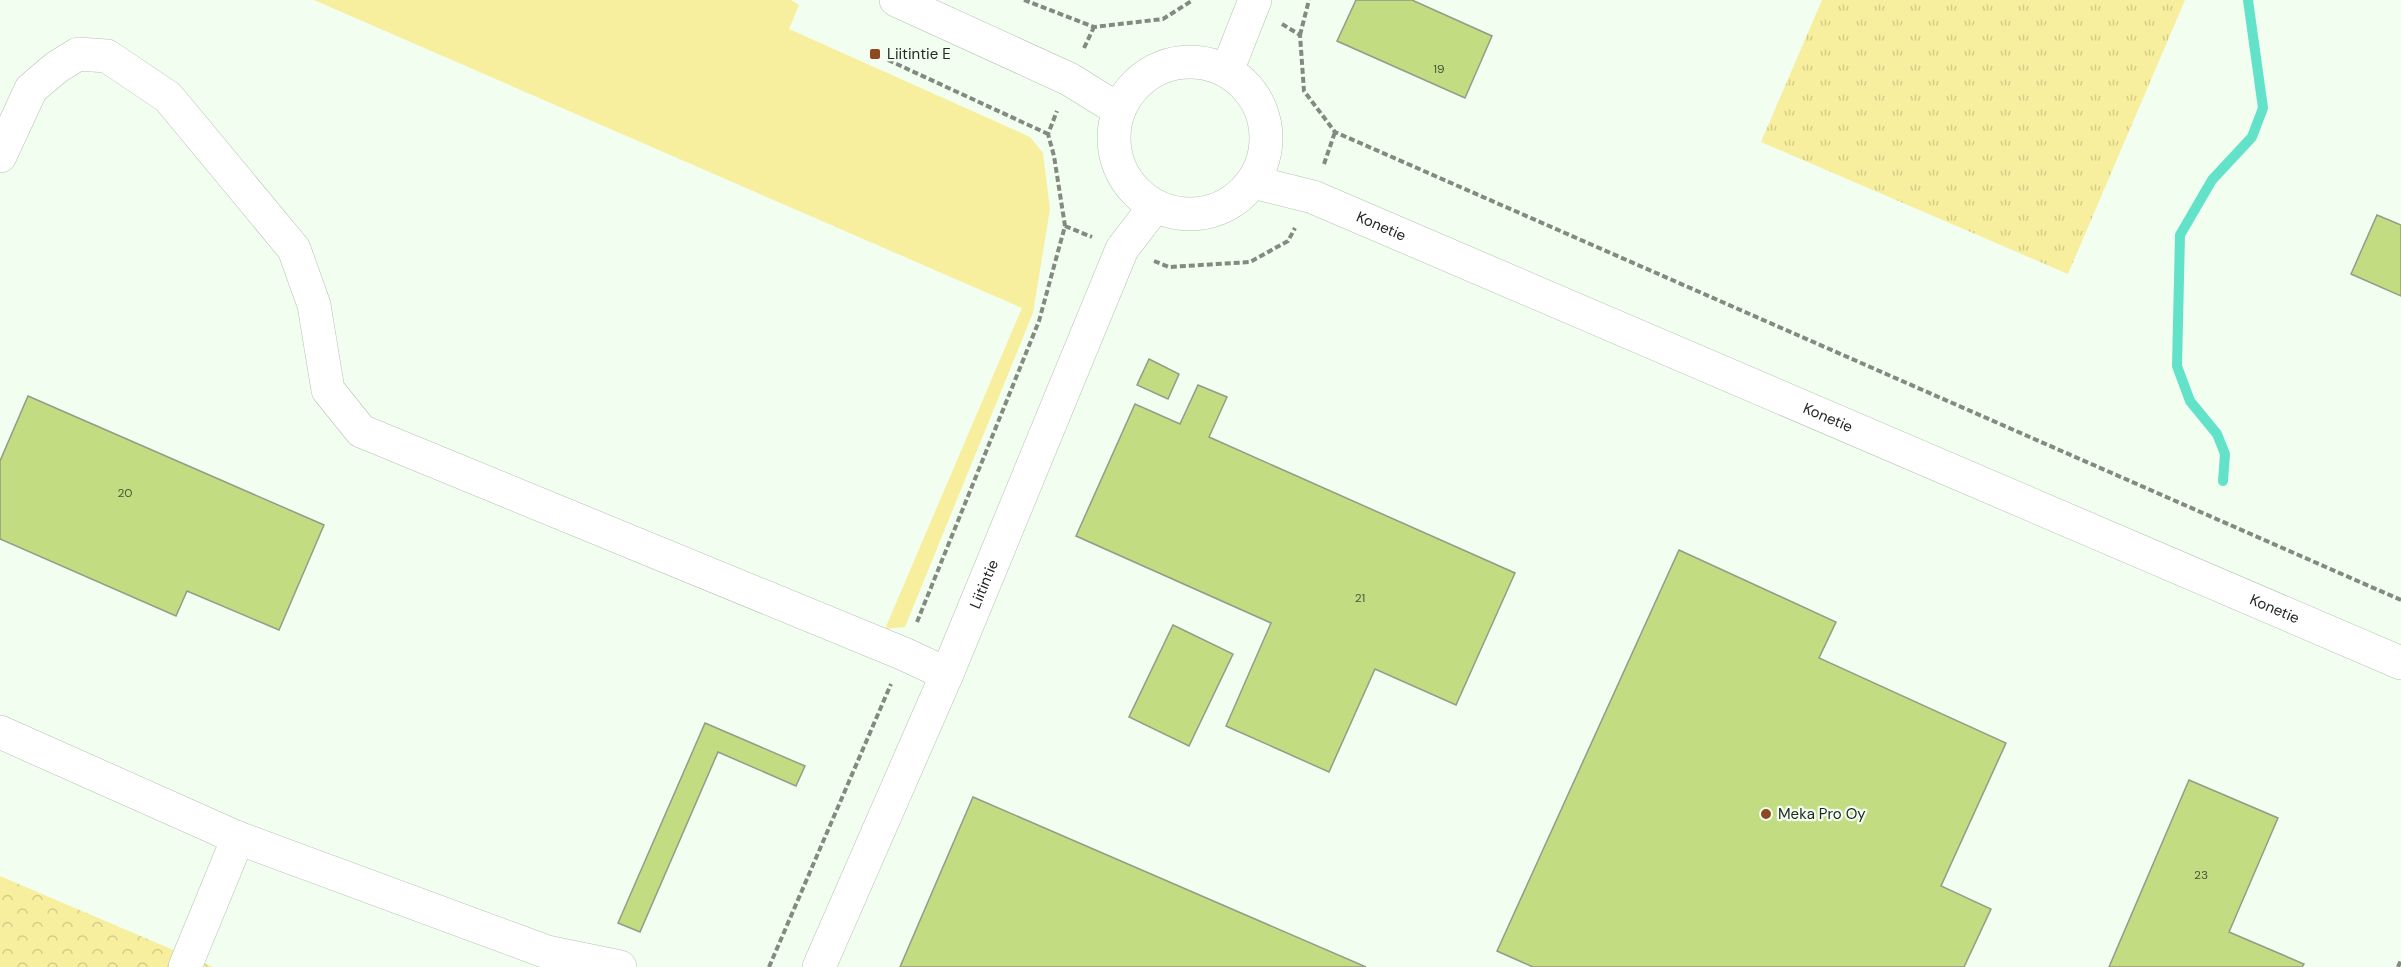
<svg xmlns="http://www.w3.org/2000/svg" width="2401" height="967" font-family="'DM Sans',sans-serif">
	<defs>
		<pattern id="forest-crowns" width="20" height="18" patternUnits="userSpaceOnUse" patternTransform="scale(1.5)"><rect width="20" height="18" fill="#f7ef9d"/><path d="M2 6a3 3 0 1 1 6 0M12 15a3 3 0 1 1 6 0" fill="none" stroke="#d3cd87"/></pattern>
		<pattern id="park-tufts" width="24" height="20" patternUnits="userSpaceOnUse" patternTransform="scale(1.5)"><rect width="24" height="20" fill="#f7ef9d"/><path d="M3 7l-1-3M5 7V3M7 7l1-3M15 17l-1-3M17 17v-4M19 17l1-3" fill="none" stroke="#d3cd87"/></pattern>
	</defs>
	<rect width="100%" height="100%" fill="#f2fef0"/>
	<path fill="#f7ef9d" d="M314,0H791L799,5L789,29L1030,137L1043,153L1050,209L1033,313L905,627L885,629L1022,308Z"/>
	<path fill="url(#forest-crowns)" d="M0,876L213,967H0Z"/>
	<path fill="url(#park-tufts)" d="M1822,0H2185L2068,274L1761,142Z"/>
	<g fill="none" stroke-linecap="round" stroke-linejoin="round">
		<path stroke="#62e2c9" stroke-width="10" d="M2223,481L2225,454L2217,434L2190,401L2177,366L2180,235L2212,180L2252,137L2263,108L2248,0"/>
	</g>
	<path fill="#c2dc81" stroke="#959b88" stroke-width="1.5" d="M1356,0H1412L1492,36L1465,98L1337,41Z
		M2377,215L2401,225V296L2351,274Z
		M1149,359L1179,374L1168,399L1137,385Z
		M1198,385L1227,397L1209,437L1515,573L1456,705L1375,669L1329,772L1226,726L1271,623L1076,536L1135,404L1180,424Z
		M28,396L324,525L279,630L187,591L176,616L0,539V461Z
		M1679,550L1836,622L1819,658L2006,743L1941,886L1991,909L1964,967H1533L1497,951Z
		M1173,625L1233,654L1189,746L1129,717Z
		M705,723L805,766L796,786L718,752L640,932L618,923Z
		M2189,780L2278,818L2229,932L2304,964L2302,967H2109Z
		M973,797L1366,967H900Z"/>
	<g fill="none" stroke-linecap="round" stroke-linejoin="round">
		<defs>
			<g id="minor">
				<path d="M896,0L1069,79L1119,110"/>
				<circle cx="1190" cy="138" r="76"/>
				<path d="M1227,71L1255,0"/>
				<path d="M0,156L31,89L57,67L78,54L107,56L168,97L294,249L314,305L328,390L361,431L904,654L947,674"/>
				<path id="s1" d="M1253,182L1313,197L2401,663"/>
				<path d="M0,732L238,838L547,952L620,967"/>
				<path d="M185,967L238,838"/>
				<path id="s2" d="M819,967L947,674L1122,249L1155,206"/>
			</g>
		</defs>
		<use href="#minor" stroke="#b3c2b1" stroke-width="34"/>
		<path stroke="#838b81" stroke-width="4" stroke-dasharray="6 3" stroke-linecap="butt" d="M1024,0L1094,27L1163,19L1193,0
			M1282,24L1300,35L1304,91L1335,132L2401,600
			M1300,35L1309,0
			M1084,48L1094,27
			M888,60L1048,134
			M1324,164L1335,132
			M1065,226L1092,237
			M1154,261L1169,267L1250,262L1288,241L1295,228
			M917,622L1039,321L1065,226L1054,156L1048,134L1057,111
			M769,967L891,684
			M2398,967L2401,960"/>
		<use href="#minor" stroke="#fff" stroke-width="33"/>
	</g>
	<g fill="#8f4922" stroke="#f2fef0" stroke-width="2">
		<rect x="869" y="48" width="12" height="12" rx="3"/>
		<circle cx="1766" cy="814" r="6"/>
	</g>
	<g text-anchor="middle" stroke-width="4.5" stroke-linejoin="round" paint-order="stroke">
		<g font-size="12" fill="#4b553a">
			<text x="1439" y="73">19</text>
			<text x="125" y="497">20</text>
			<text x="1360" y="602">21</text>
			<text x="2201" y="879">23</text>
		</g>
		<g font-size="15" fill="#232822" stroke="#f2fef0" text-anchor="start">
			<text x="887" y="59">Liitintie E</text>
			<text x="1778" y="819">Meka Pro Oy</text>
		</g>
		<g font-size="15" fill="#232822" stroke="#f2fef0">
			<text dy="5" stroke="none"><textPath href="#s1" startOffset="136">Konetie</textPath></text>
			<text dy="5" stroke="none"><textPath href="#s1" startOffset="622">Konetie</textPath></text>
			<text dy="5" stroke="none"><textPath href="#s2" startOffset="417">Liitintie</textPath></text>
			<text dy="5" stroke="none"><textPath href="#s1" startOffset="1108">Konetie</textPath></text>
		</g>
	</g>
</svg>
